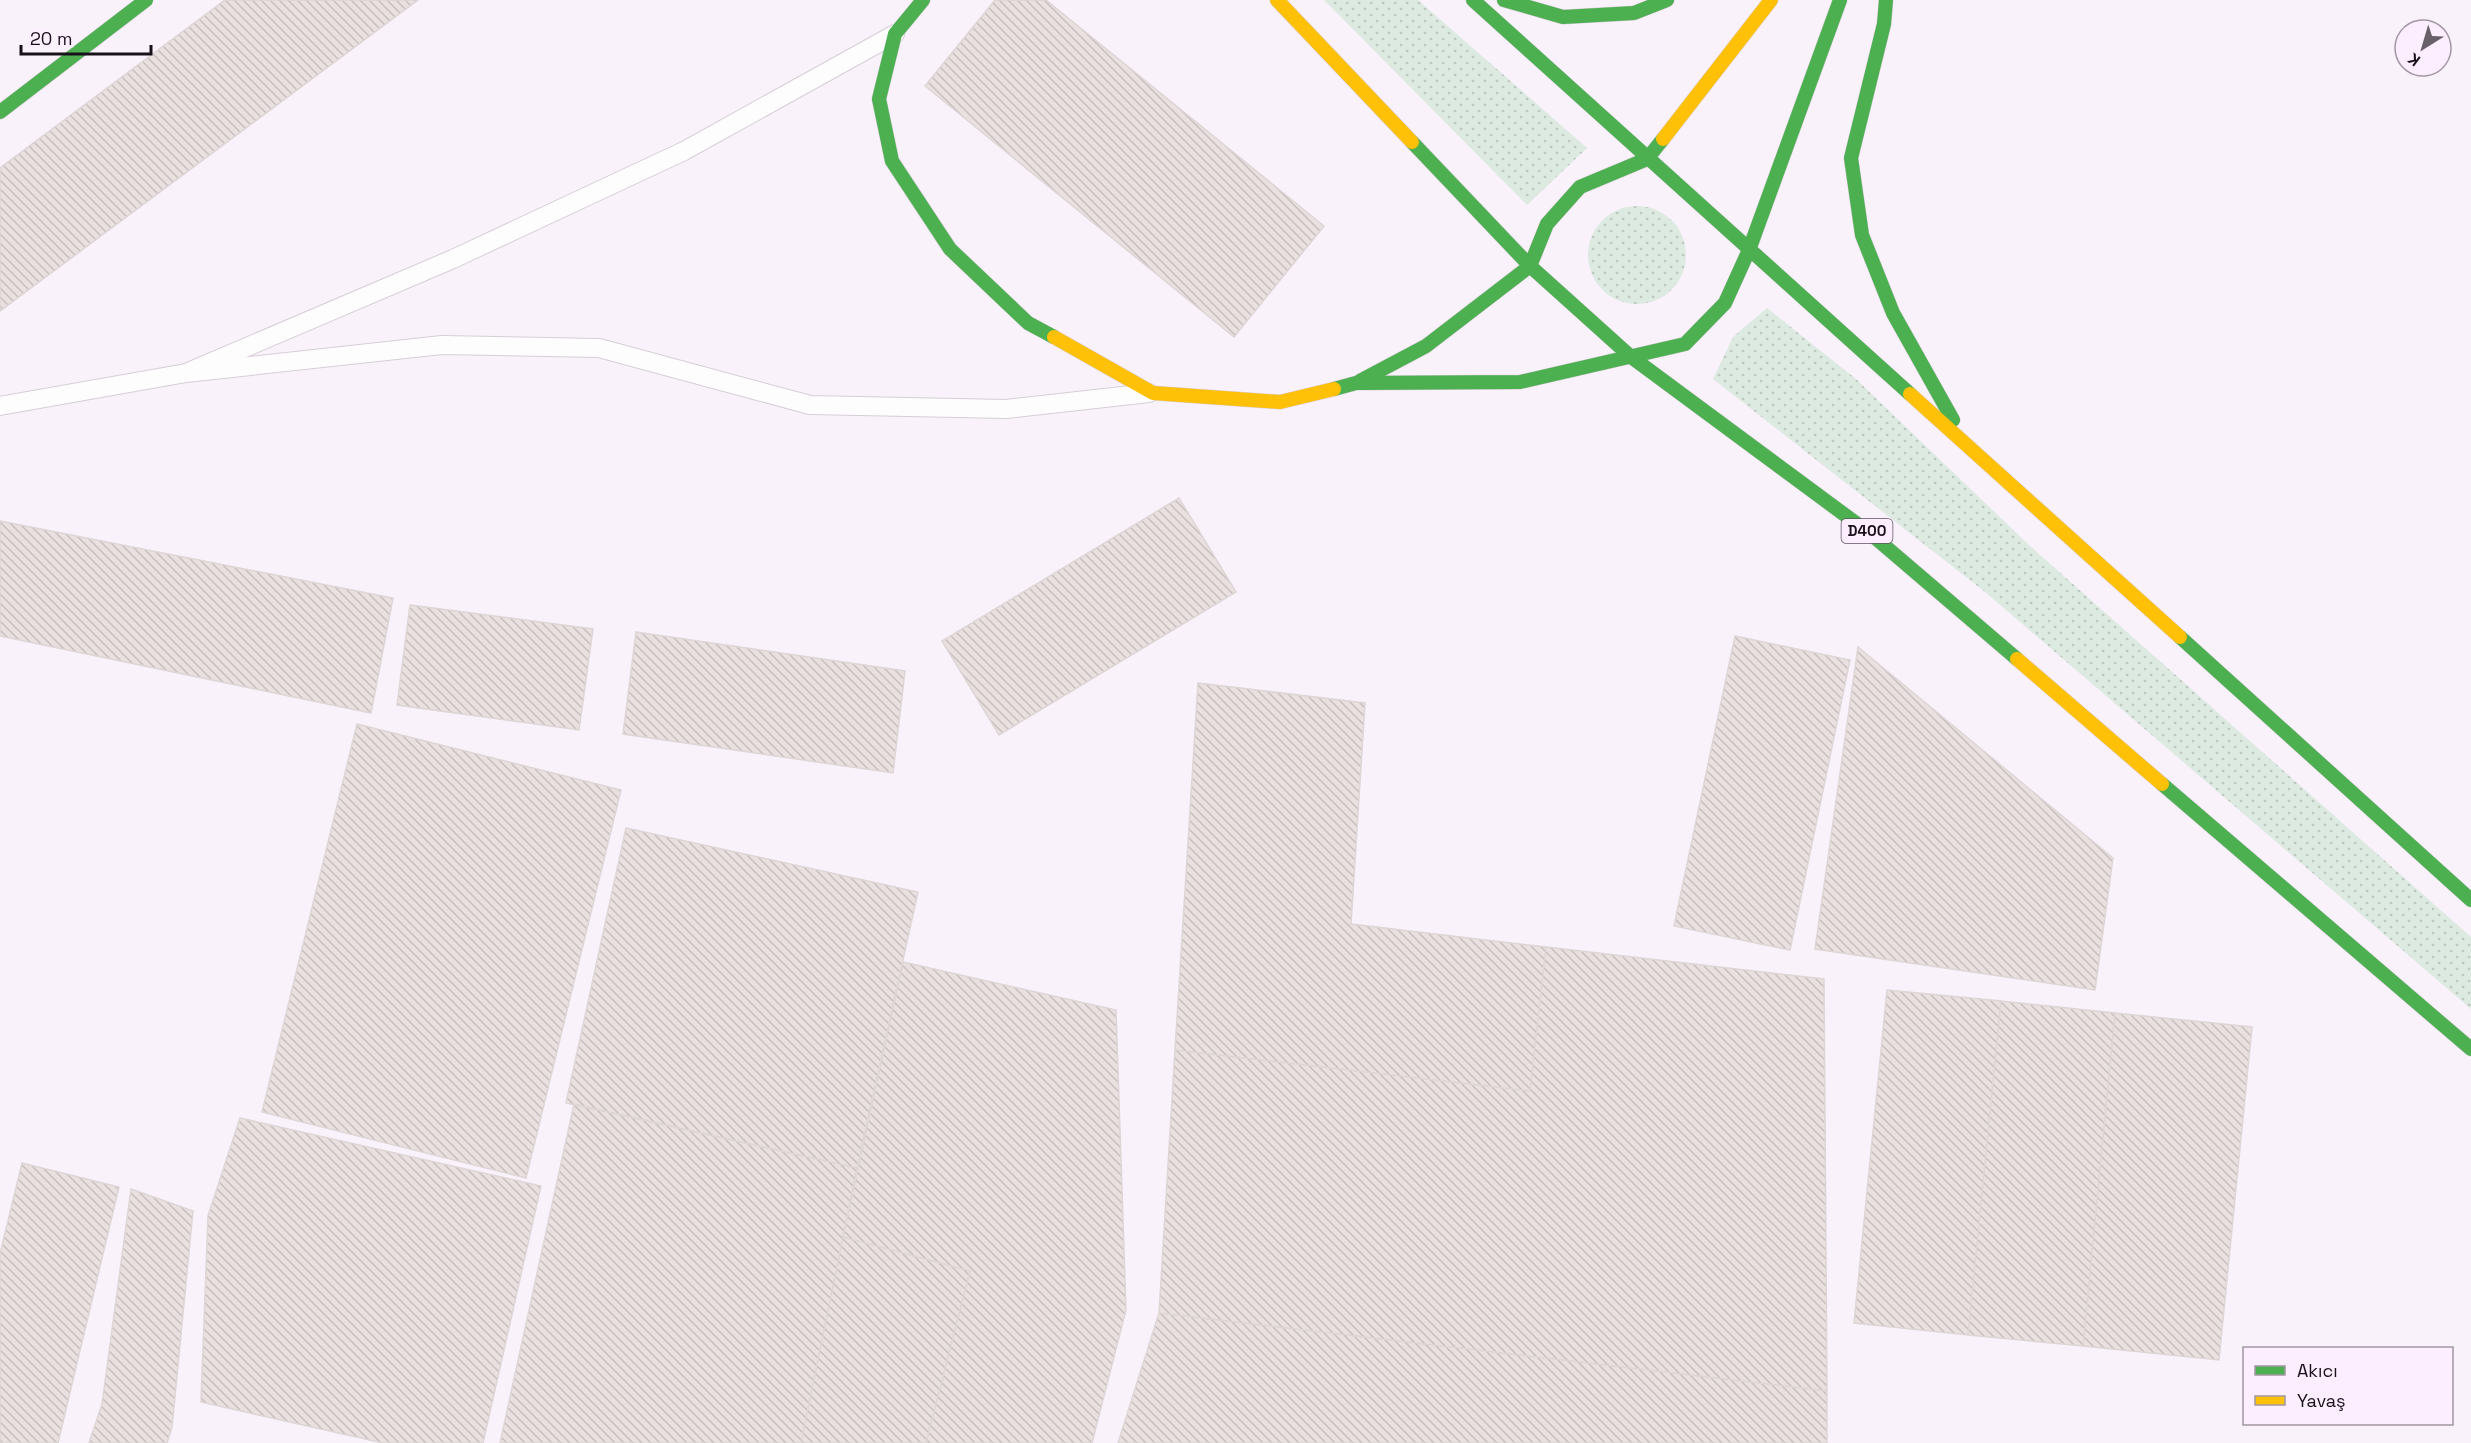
<svg xmlns="http://www.w3.org/2000/svg" width="2471" height="1443" font-family="'Space Grotesk',sans-serif">
	<defs>
		<pattern id="grass-dots" width="8" height="8" patternUnits="userSpaceOnUse" patternTransform="scale(1.5)"><rect width="8" height="8" fill="#ddeae2"/><path d="M2 2h.1M6 6h.1" fill="none" stroke="#bdc8c1" stroke-width="1.8" stroke-linecap="round"/></pattern>
		<pattern id="building-back-hatch" width="6" height="6" patternUnits="userSpaceOnUse" patternTransform="scale(1.5)"><rect width="6" height="6" fill="#e9e0df"/><path d="M-1 5l2 2M0 0l6 6M5-1l2 2" fill="none" stroke="#c7bfbf"/></pattern>
	</defs>
	<rect width="100%" height="100%" fill="#faf2fb"/>
	<path fill="url(#grass-dots)" d="M1324,0H1418L1587,148L1527,205Z
		M1588 255a49 49 0 1 1 98 0a49 49 0 1 1-98 0Z
		M1767,308L1856,379L2030,546L2471,937V1009L1985,592L1713,379L1733,337Z"/>
	<path fill="url(#building-back-hatch)" stroke="#ded5d6" stroke-width="1.5" d="M225,0H418L0,311V168Z
		M995,0H1046L1324,226L1234,337L925,86Z
		M1179,498L1236,592L999,735L942,641Z
		M0,521L393,598L371,713L0,636Z
		M410,605L593,629L579,730L397,705Z
		M636,632L905,671L893,773L623,734Z
		M1735,636L1850,660L1790,950L1674,926Z
		M1858,647L2113,858L2095,990L1815,949Z
		M1198,683L1365,703L1351,924L1546,947L1530,1091L1175,1050Z
		M357,724L621,790L526,1178L262,1112Z
		M626,828L918,892L857,1168L566,1103Z
		M1546,947L1824,979L1827,1391L1159,1313L1175,1050L1530,1091Z
		M903,962L1116,1010L1126,1310L1092,1443H926L970,1271L843,1237Z
		M1887,990L2001,1001L1968,1335L1854,1323Z
		M2001,1001L2115,1013L2083,1346L1968,1335Z
		M2115,1013L2252,1027L2219,1360L2083,1346Z
		M574,1104L857,1168L801,1443H500Z
		M240,1118L541,1186L483,1443H383L201,1402L208,1216Z
		M22,1163L119,1187L58,1443H0V1254Z
		M131,1189L193,1211L172,1427L167,1443H89L102,1404Z
		M843,1237L970,1271L926,1443H801Z
		M1159,1313L1827,1391V1443H1118Z"/>
	<g fill="none" stroke-linecap="round" stroke-linejoin="round">
		<defs>
			<path id="lane" d="M186,373L442,345L599,348L810,405L1006,409L1149,393
				M0,406L186,373L453,259L684,151L895,34"/>
			<path id="fast" d="M923,0L895,34L879,99L892,161L950,249L1028,323L1054,337
				M1473,0L1910,394
				M1504,0L1563,17L1634,13L1667,0
				M1886,0L1884,24L1851,158L1862,235L1893,313L1953,420
				M0,112L146,0
				M1412,142L1530,266L1630,356L1872,535L2017,659
				M1360,381L1426,346L1530,266L1547,224L1580,187L1647,159L1663,139
				M1334,389L1356,383L1520,382L1685,344L1725,303L1749,250L1840,0
				M2180,637L2471,900
				M2162,784L2471,1049"/>
			<path id="slow" d="M1277,0L1412,142
				M1663,139L1771,0
				M1054,337L1153,393L1280,402L1334,389
				M1910,394L2180,637
				M2017,659L2162,784"/>
		</defs>
		<use href="#lane" stroke="#d6ced7" stroke-width="20"/>
		<use href="#fast" stroke="#d6ced7" stroke-width="15"/>
		<use href="#slow" stroke="#d6ced7" stroke-width="15"/>
		<use href="#lane" stroke="#fefdfe" stroke-width="18"/>
		<use href="#fast" stroke="#4caf50" stroke-width="14"/>
		<use href="#slow" stroke="#ffc107" stroke-width="14"/>
	</g>
	<g text-anchor="middle" stroke-width="4.5" stroke-linejoin="round" paint-order="stroke">
		<rect fill="#fdeeff" stroke="#5d535f" stroke-width="1.5" x="1841.5" y="519" width="51" height="24" rx="4.5"/>
		<g font-size="15" font-weight="bold" fill="#19111a">
			<text x="1867" y="536">D400</text>
		</g>
	</g>
	<rect x="2243" y="1347" width="210" height="78" fill="#fdeeff" stroke="#a296a3" stroke-width="1.5"/>
	<rect x="2255" y="1366" width="30" height="9" fill="#4caf50" stroke="#a296a3" stroke-width="1.5"/>
	<text x="2297" y="1377" font-size="18" fill="#19111a">Akıcı</text>
	<rect x="2255" y="1396" width="30" height="9" fill="#ffc107" stroke="#a296a3" stroke-width="1.5"/>
	<text x="2297" y="1407" font-size="18" fill="#19111a">Yavaş</text>
	<g transform="translate(2423 48) rotate(217)"><circle r="28" fill="#fdeeff" stroke="#a296a3" stroke-width="1.5"/>
	<path d="M0-4.5L10 22L0 15L-10 22Z" fill="#686069"/>
	<text y="-9" font-size="16" font-weight="bold" text-anchor="middle" fill="#19111a">K</text>
	</g>
	<path d="M21 45v9h130v-9" fill="none" stroke="#19111a" stroke-width="3"/>
	<text x="30" y="45" font-size="18" fill="#19111a" stroke="#fdeeff" stroke-width="4.5" paint-order="stroke">20 m</text>
</svg>
